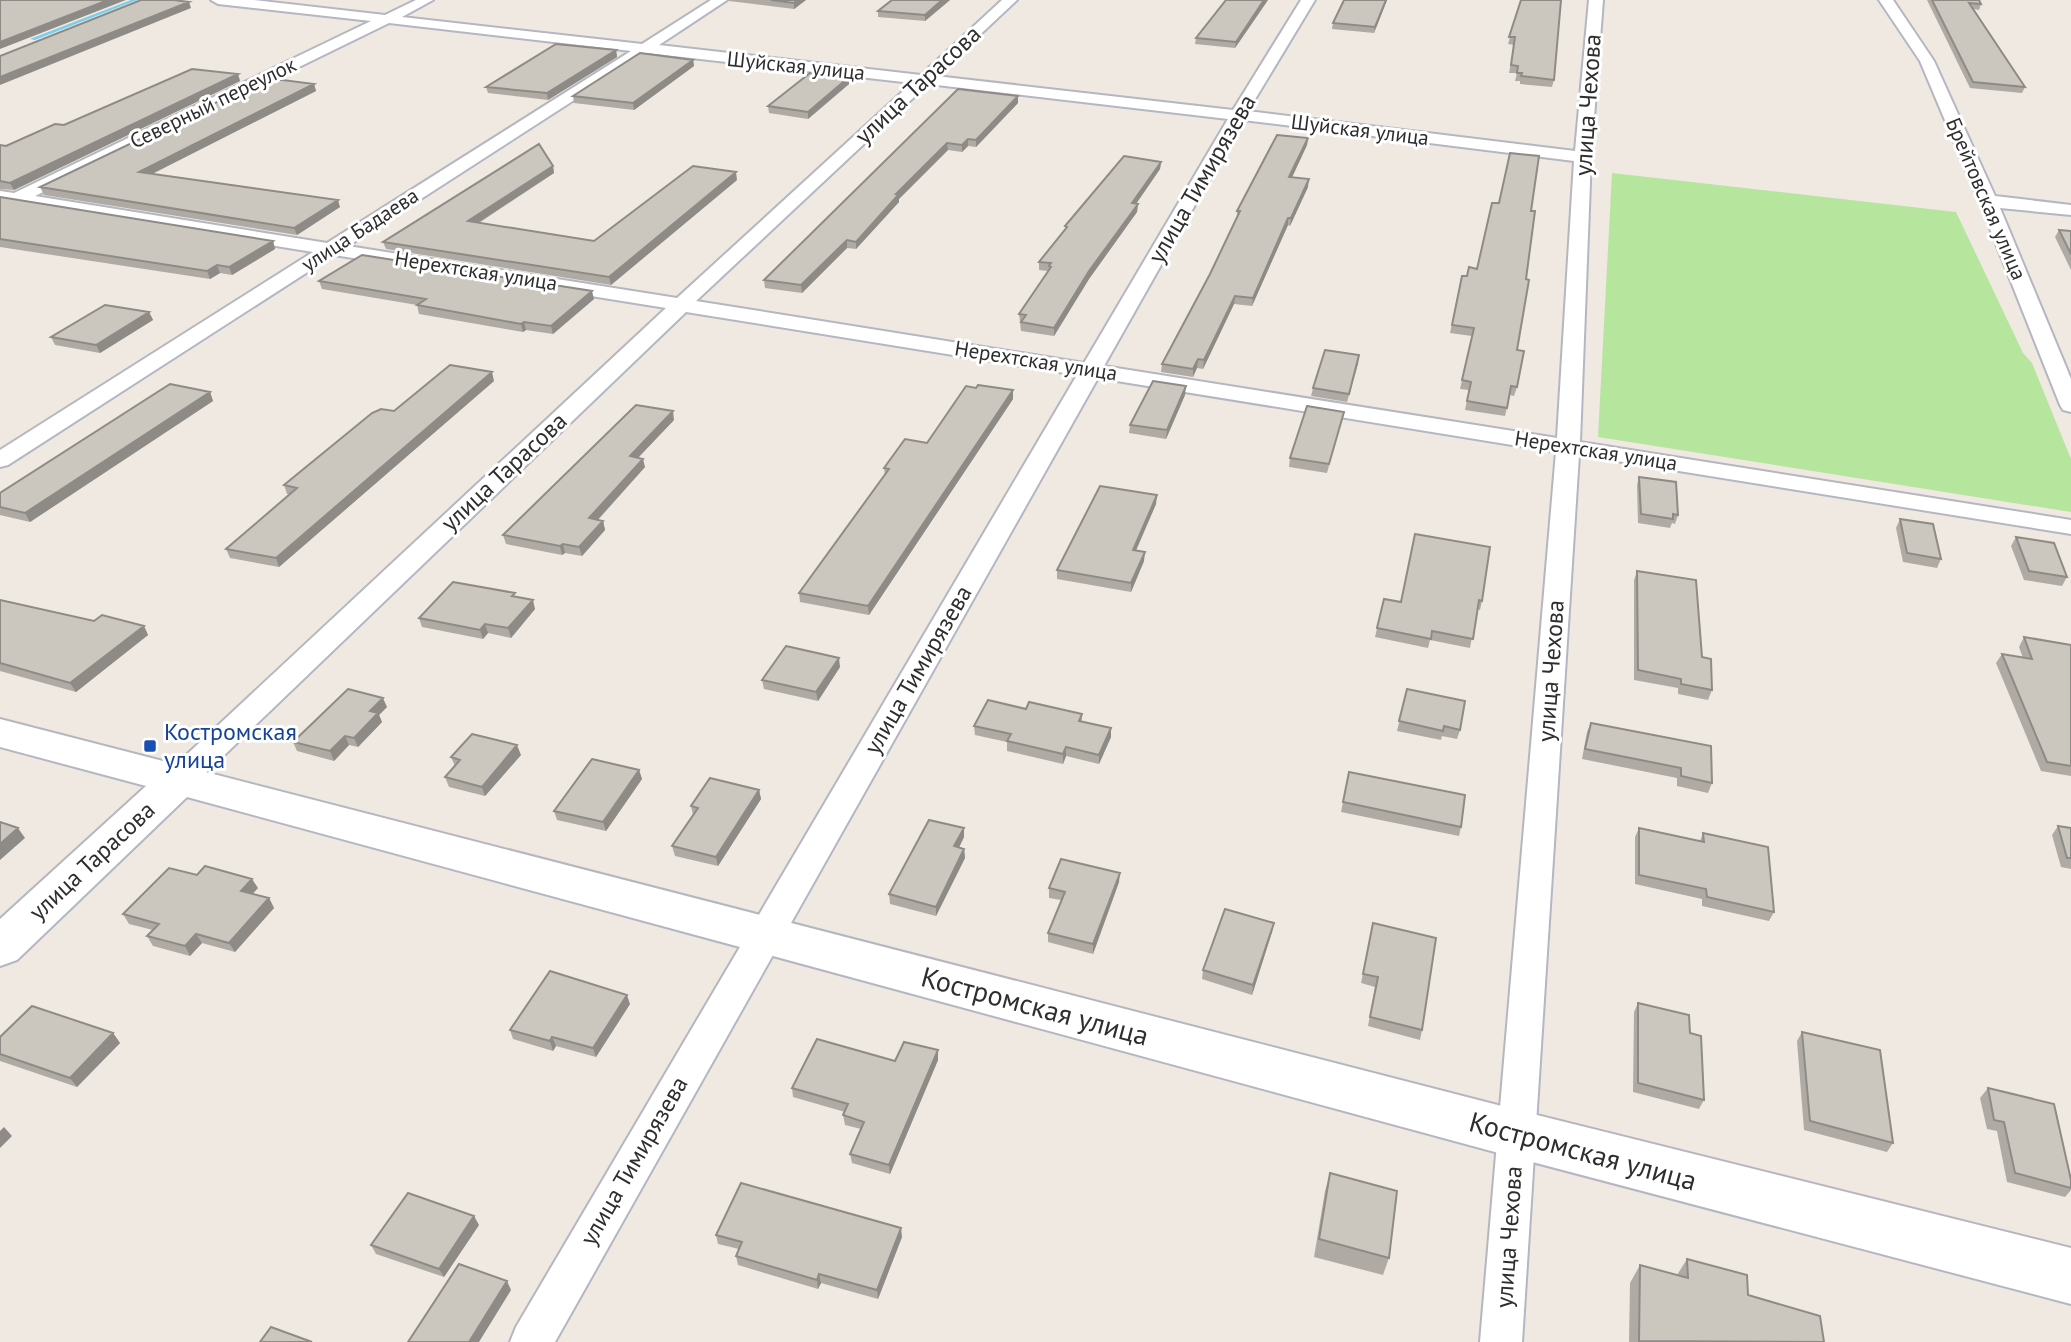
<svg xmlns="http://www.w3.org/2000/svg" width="2071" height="1342" font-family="'PT Sans',sans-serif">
	<rect width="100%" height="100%" fill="#efe9e1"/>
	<path fill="#b6e59e" d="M1612,173L1956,212L2023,353L2032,363L2071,459V512L1598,437Z"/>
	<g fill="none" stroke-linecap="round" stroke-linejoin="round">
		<path fill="#75cff0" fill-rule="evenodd" d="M131,0H137L35,40L30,39Z"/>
		<defs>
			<path id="street" d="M211,0H253L385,15L416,0H433L402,17L642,44L711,0H727L659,45L921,75L1002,0H1017L936,76L1233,110L1301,0H1315L1248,111L1575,151L1589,0H1603L1591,157L1580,442L2071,520V534L1579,455L1522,1342H1480L1556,452L1098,378L555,1342H510L516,1327L1077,375L686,312L190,788L179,791L168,788L164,780L168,772L666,308L334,255L8,465L0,467V450L313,252L0,201V191L14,193L371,21L218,4ZM389,23L631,51L327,243L35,196ZM647,53L912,83L677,298L348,246ZM928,84L1228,119L1084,363L696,301ZM1243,120L1574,161L1557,438L1104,366Z
				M1879,0H1893L1934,61L1995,196L2071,205V215L2000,208L2071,379V412L2063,410L2060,405L1979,201L1920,61Z"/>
			<path id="secondary" d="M0,719L1517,1110L2071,1248V1304L1517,1158L187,797L17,960L0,966V919L146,786L0,747Z"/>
		</defs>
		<use href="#street" stroke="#b4b7c1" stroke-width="4"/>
		<use href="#secondary" stroke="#b4b7c1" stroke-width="4"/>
		<use href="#street" fill="#fff" fill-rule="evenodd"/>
		<use href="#secondary" fill="#fff" fill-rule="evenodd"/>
	</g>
	<path fill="#afaba4" d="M728,0H806L794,9L729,1Z
		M892,0H950L925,21L878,17V11Z
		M1268,0L1235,48L1195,44L1196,38Z
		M1387,0L1374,33L1332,29L1333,23Z
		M1521,0L1554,80L1552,87L1520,84V81H1515L1517,73H1509L1514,45L1508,44Z
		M1927,0H1979L1981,4L1979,10L1974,9L2025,87L2022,93L1970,88Z
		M616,50L617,57L548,100L488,93L486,87Z
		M693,60L694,66L634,110L574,103L573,96Z
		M238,74L240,81L14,190L0,189V145L6,146L64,125Z
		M849,77V84L808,119L769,113L768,106Z
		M314,84L316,91L152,174L340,207L297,235L44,195L40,187Z
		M958,89L1018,96V103L976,147L968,146L962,152L948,150L899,199V202L856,249L847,248L802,293L765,288L764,280Z
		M1308,138L1307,145L1292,177L1308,187L1290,226L1288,225L1252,306L1234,304L1203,369L1197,368L1193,377L1161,372L1162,364L1210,274L1237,218V211Z
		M1161,162L1160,169L1136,204H1138L1137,212L1089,279L1054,336L1021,331L1019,314L1048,271L1039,270V262L1065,230V226Z
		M553,166L554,173L479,223L594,241L737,180L611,285L386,249L383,242Z
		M0,197L273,241L275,249L232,275L220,273L210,279L0,247Z
		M1531,211L1517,350V387L1514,396L1510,395L1505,416L1465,410L1469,390L1460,389L1472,336L1450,333L1462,276H1467L1477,269Z
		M2059,230L2071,231V270L2055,237Z
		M319,281L594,299L553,334L526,330L523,332L419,314L417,305L322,289Z
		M149,312L153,320L100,353L55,345L51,337Z
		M1359,355L1347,402L1311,396L1313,388Z
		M494,381L279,567L230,558L226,549L290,494H287L284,485L394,411Z
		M976,388L1013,390V399L869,615L800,602L799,593L885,475L884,468L927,443Z
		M210,392L213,401L30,522L0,515V493Z
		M1185,395L1166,439L1129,433L1130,425Z
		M1344,412L1327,473L1289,467L1290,458Z
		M674,420L638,458L645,467L598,520L603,521L605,530L582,556L565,553L562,555L506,544L503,535Z
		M1639,477L1678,515L1675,524L1672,523L1670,528L1638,523L1637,485Z
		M1156,504L1136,551L1144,561L1131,592L1057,579V570Z
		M1900,519L1941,559L1937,568L1903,562L1896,528Z
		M1415,534L1482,601L1480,610L1477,609L1470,648L1430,640L1428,648L1375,637L1384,599L1401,602Z
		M2016,537L2067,577L2062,586L2024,580L2011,546Z
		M1637,571L1702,657L1712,690L1708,700L1678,694V688L1634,680V580Z
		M517,597L535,609L511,638L488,633L483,639L422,627L419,618Z
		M0,600L94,621L144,626L148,635L76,692L0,671Z
		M2024,637L2071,645V776L2041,771L1996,663L2002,654L2023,658L2019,647Z
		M840,667L818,701L764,689L762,680Z
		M1407,689L1460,730L1457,739L1442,736L1441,740L1397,731Z
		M387,707L379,715L382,722L358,747L349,745L334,761L297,751L293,742Z
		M1026,709L1082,714V721L1111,728V737L1099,764L1066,756L1063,764L1007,751V742L975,735L974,726Z
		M1591,723L1712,783L1708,793L1677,786V778L1582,759L1587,732Z
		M521,755L485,796L449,787L445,777L455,766L451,757Z
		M639,770L642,779L606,831L557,820L554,811Z
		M1349,772L1461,827L1459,836L1341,812Z
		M759,790L761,799L718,866L675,856L672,846L693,815L691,806Z
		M2058,826L2071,828V869L2061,867L2052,835Z
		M964,828V837L959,847L964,849L965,858L936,916L890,904L889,894Z
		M1639,828L1700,841L1703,833L1774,912L1769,921L1702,906V899L1635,884V837Z
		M1119,882L1093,954L1048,942V933L1061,900L1049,898V888Z
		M258,888L252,894L269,898L274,908L235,952L202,943L190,956L153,946L147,936L153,930L129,924L123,914Z
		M1274,923L1272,932L1252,995L1202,979L1203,970Z
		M1373,923L1422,1030L1420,1040L1368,1026L1375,987L1361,983Z
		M1638,1003L1690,1033L1704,1100L1699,1109L1633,1092L1634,1012Z
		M630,1004L596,1057L556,1046L553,1051L513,1039L510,1030Z
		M1802,1032L1893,1143L1887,1152L1804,1130L1797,1041Z
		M113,1033L120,1043L77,1087L0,1061V1037Z
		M938,1060L890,1174L852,1163L850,1154L861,1129L845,1125L843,1115L845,1112L793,1097L792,1088L895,1061Z
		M1988,1088L2071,1188V1190L2065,1197L2007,1182L1997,1131L1987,1129L1980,1098Z
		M1330,1173L1389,1258L1383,1275L1314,1257L1325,1191Z
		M479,1225L444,1277L376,1254L371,1245Z
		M716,1235L902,1237L878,1299L821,1283L818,1289L738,1265L736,1256L739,1249L718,1244Z
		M1687,1259L1748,1295L1824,1342H1629L1630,1283L1640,1265L1677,1275Z"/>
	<path fill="#8e8b86" d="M108,0H126L0,49V42Z
		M797,0H806L794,9V3Z
		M942,0H950L925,21V15Z
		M1264,0H1268L1235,48L1236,42Z
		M1386,0H1387L1374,33L1375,27Z
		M189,2L191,8L0,85V77Z
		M616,50L617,57L548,100L547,93Z
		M693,60L694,66L634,110L633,103Z
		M238,74L240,81L14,190L10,183Z
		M849,77V84L808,119V112Z
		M314,84L316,91L142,179L139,172Z
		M1018,96V103L976,147V140Z
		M1308,138L1307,145L1289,184V177Z
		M968,139V146L962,152V145Z
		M947,143L948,150L899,199V202L856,249V242L896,194Z
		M1161,162L1160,169L1131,211L1132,203Z
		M553,166L554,173L470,228L468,221Z
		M736,172L737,180L611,285L609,277Z
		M1309,179L1308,187L1290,226L1291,218Z
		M338,200L340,207L297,235L294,228Z
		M1138,204L1137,212L1089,279L1054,336V328L1089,271Z
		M1288,218V225L1252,306L1253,298Z
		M847,240V248L802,293L801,285Z
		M273,241L275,249L232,275L229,267Z
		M217,265L220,273L210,279L207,271Z
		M592,291L594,299L553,334L551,326Z
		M1235,296L1234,304L1203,369L1204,360Z
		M149,312L153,320L100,353L96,345Z
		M524,322L526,330L523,332L521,324Z
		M1359,355L1358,364L1347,402L1349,394Z
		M1198,359L1197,368L1193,377V369Z
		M492,372L494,381L279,567L276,558Z
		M1186,386L1185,395L1166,439L1167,430Z
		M1013,390V399L869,615L868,606Z
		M210,392L213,401L30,522L25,513Z
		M673,411L674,420L631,465L630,456Z
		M643,459L645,467L591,527L589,518Z
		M1157,495L1156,504L1132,559L1133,550Z
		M603,521L605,530L582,556L579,547Z
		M563,544L565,553L562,555L560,546Z
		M1145,552L1144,561L1131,592V583Z
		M533,600L535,609L511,638L508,628Z
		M485,624L488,633L483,639L480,630Z
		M144,626L148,635L76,692L70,683Z
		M839,658L840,667L818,701L816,692Z
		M383,698L387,707L379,715L382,722L358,747L354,738L370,711Z
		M1111,728V737L1099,764V755Z
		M345,736L349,745L334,761L330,751Z
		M517,745L521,755L485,796L482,787Z
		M1066,747V756L1063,764V754Z
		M639,770L642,779L606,831L603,822Z
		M759,790L761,799L718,866L716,857Z
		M18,828L25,838L0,860V844Z
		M964,828V837L955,856L954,846Z
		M964,849L965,858L936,916V907Z
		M1120,873L1119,882L1093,954V944Z
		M252,879L258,888L246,901L241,891Z
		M269,898L274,908L235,952L229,943Z
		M1274,923L1272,932L1252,995L1253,985Z
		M196,934L202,943L190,956L185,946Z
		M627,995L630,1004L596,1057L593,1048Z
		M113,1033L120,1043L77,1087L70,1078Z
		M552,1037L556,1046L553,1051L550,1041Z
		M938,1050V1060L890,1174L889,1165Z
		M4,1127L12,1136L0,1148V1131Z
		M474,1216L479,1225L444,1277L439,1269Z
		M901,1228L902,1237L878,1299L877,1290Z
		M819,1274L821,1283L818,1289L817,1280Z
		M507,1281L511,1290L479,1342H469Z"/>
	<path fill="#cbc7bf" stroke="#8e8b86" stroke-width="2" d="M0,0H108L0,42Z
		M141,0H174L189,2L0,77V56Z
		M771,0H797L794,3Z
		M892,0H942L925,15L878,11Z
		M1226,0H1264L1236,42L1196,38Z
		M1344,0H1386L1375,27L1333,23Z
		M1521,0H1561L1554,80L1521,76L1522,73H1517L1518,66L1511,65L1515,37H1509Z
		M1932,0H1979L1981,4L1969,3L2025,87L1973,82Z
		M556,44L616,50L547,93L486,87Z
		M640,53L693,60L633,103L573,96Z
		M192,69L238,74L10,183L0,181V145L6,146L55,124L64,125Z
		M810,73L849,77L808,112L768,106Z
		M267,78L314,84L139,172L338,200L294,228L40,187Z
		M958,89L1018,96L976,140L968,139L962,145L947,143L896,194H899L856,242L847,240L801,285L764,280Z
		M1277,135L1308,138L1289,177L1309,179L1291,218H1288L1253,298L1235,296L1204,360L1198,359L1193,369L1162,364L1210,274L1240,211H1237Z
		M539,144L553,166L468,221L594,241L693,166L736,172L609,277L383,242Z
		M1510,153L1539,156L1531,211H1535L1526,279L1529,280L1517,350L1524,351L1517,387L1511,386L1507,408L1467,401L1471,382L1462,380L1474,328L1452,325L1462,276H1467L1469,267L1477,269L1492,203H1499Z
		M1124,156L1161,162L1132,203L1138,204L1089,271L1054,328L1021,322L1026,315L1019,314L1051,267L1049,266L1051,263L1039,262L1067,227L1065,226Z
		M0,197L273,241L229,267L217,265L207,271L0,239Z
		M2059,230L2071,231V254Z
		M362,255L592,291L551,326L524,322L521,324L417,305L426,299L319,281Z
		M105,305L149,312L96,345L51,337Z
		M1325,350L1359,355L1349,394L1313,388Z
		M450,365L492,372L276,558L226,549L297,488L284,485L372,413L381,409L394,411Z
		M1153,381L1186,386L1167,430L1130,425Z
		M170,384L210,392L25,513L0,507V493Z
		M978,385L1013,390L868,606L799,593L889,469L884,468L905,439L927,443L966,386L976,388Z
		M636,405L673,411L630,456L643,459L589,518L603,521L579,547L563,544L560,546L503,535Z
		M1307,406L1344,412L1329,464L1290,458Z
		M1639,477L1676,482L1678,515L1673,514V519L1641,514Z
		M1100,486L1157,495L1133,550L1145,552L1131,583L1057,570Z
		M1900,519L1933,524L1941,559L1907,553Z
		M1415,534L1490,547L1482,601L1479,600L1473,639L1432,631L1431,639L1377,628L1384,599L1401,602Z
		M2016,537L2054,543L2067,577L2029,571Z
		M1637,571L1696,580L1702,657L1711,659L1712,690L1681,684V679L1638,670Z
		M453,582L515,593L512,596L533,600L508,628L485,624L480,630L419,618Z
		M0,600L94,621L102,615L144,626L70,683L0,663Z
		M2024,637L2071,645V766L2047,762L2002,654L2032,659Z
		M786,646L839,658L816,692L762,680Z
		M348,689L383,698L370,711L378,713L354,738L345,736L330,751L293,742Z
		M1407,689L1465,701L1460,730L1444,726L1443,731L1399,721Z
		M988,700L1026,709L1029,702L1082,714L1079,721L1111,728L1099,755L1066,747L1063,754L1007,741L1011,734L974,726Z
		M1591,723L1711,746L1712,783L1681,776V768L1585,749Z
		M472,734L517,745L482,787L445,777L460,760L451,757Z
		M592,759L639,770L603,822L554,811Z
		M1349,772L1465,795L1461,827L1343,802Z
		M710,778L759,790L716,857L672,846L698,808L691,806Z
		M929,820L964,828L954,846L964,849L936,907L889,894Z
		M0,822L18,828L0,844Z
		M2058,826L2071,828V858H2067Z
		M1639,828L1704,842L1703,833L1768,847L1774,912L1707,897L1706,889L1639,875Z
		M1061,859L1120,873L1093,944L1048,933L1065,892L1049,888Z
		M205,866L252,879L241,891L269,898L229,943L196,934L185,946L147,936L159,924L123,914L169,868L197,875Z
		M1225,909L1274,923L1253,985L1203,970Z
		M1373,923L1436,938L1422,1030L1370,1017L1378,977L1363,974Z
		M550,971L627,995L593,1048L552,1037L550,1041L510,1030Z
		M1638,1003L1689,1015L1690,1033L1701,1036L1704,1100L1638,1083Z
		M32,1006L113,1033L70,1078L0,1054V1037Z
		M1802,1032L1880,1050L1893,1143L1810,1121Z
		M817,1039L895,1061L904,1042L938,1050L889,1165L850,1154L864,1122L843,1115L848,1104L792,1088Z
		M1988,1088L2054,1104L2071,1180V1188L2015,1173L2004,1122L1994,1120Z
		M1330,1173L1397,1191L1389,1258L1319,1239Z
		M741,1183L901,1228L877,1290L819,1274L817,1280L736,1256L742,1242L716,1235Z
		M408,1193L474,1216L439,1269L371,1245Z
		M1687,1259L1747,1275L1748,1295L1820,1316L1824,1342L1639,1341L1640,1265L1688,1278Z
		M459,1264L507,1281L469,1342H408Z
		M271,1327L312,1342H260Z"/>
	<rect fill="#1a4fb4" stroke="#fff" stroke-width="2.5" x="143" y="739" width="14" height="14" rx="3.5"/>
	<g text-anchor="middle" stroke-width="6" stroke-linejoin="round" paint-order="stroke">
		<g font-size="21" fill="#2e2e2e" stroke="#fff">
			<text transform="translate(796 66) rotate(6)" y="7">Шуйская улица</text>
			<text transform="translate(213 103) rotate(-26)" y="7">Северный переулок</text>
			<text transform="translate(1360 130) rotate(7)" y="7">Шуйская улица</text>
			<text transform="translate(1986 199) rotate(67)" y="7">Брейтовская улица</text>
			<text transform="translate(360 230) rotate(-33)" y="7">улица Бадаева</text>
			<text transform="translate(476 271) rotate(9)" y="7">Нерехтская улица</text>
			<text transform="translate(1036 361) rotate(9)" y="7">Нерехтская улица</text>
			<text transform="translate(1596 451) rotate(9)" y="7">Нерехтская улица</text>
		</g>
		<g font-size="24" fill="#2e2e2e" stroke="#fff">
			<text transform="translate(918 85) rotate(-43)" y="8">улица Тарасова</text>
			<text transform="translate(1588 105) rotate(-86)" y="8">улица Чехова</text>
			<text transform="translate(1202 179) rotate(-60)" y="8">улица Тимирязева</text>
			<text transform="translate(504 472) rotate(-43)" y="8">улица Тарасова</text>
			<text transform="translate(918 670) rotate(-60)" y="8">улица Тимирязева</text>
			<text transform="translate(1551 671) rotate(-86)" y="8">улица Чехова</text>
			<text transform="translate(92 861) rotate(-43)" y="8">улица Тарасова</text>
			<text transform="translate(634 1161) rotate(-60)" y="8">улица Тимирязева</text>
			<text transform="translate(1509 1237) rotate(-86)" y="8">улица Чехова</text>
		</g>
		<g font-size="24" fill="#164399" stroke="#fff" text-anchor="start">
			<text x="164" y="740">Костромская<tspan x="164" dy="28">улица</tspan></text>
		</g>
		<g font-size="28" fill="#2e2e2e" stroke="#fff">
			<text transform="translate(1035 1006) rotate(15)" y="10">Костромская улица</text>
			<text transform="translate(1583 1151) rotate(15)" y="10">Костромская улица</text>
		</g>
	</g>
</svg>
